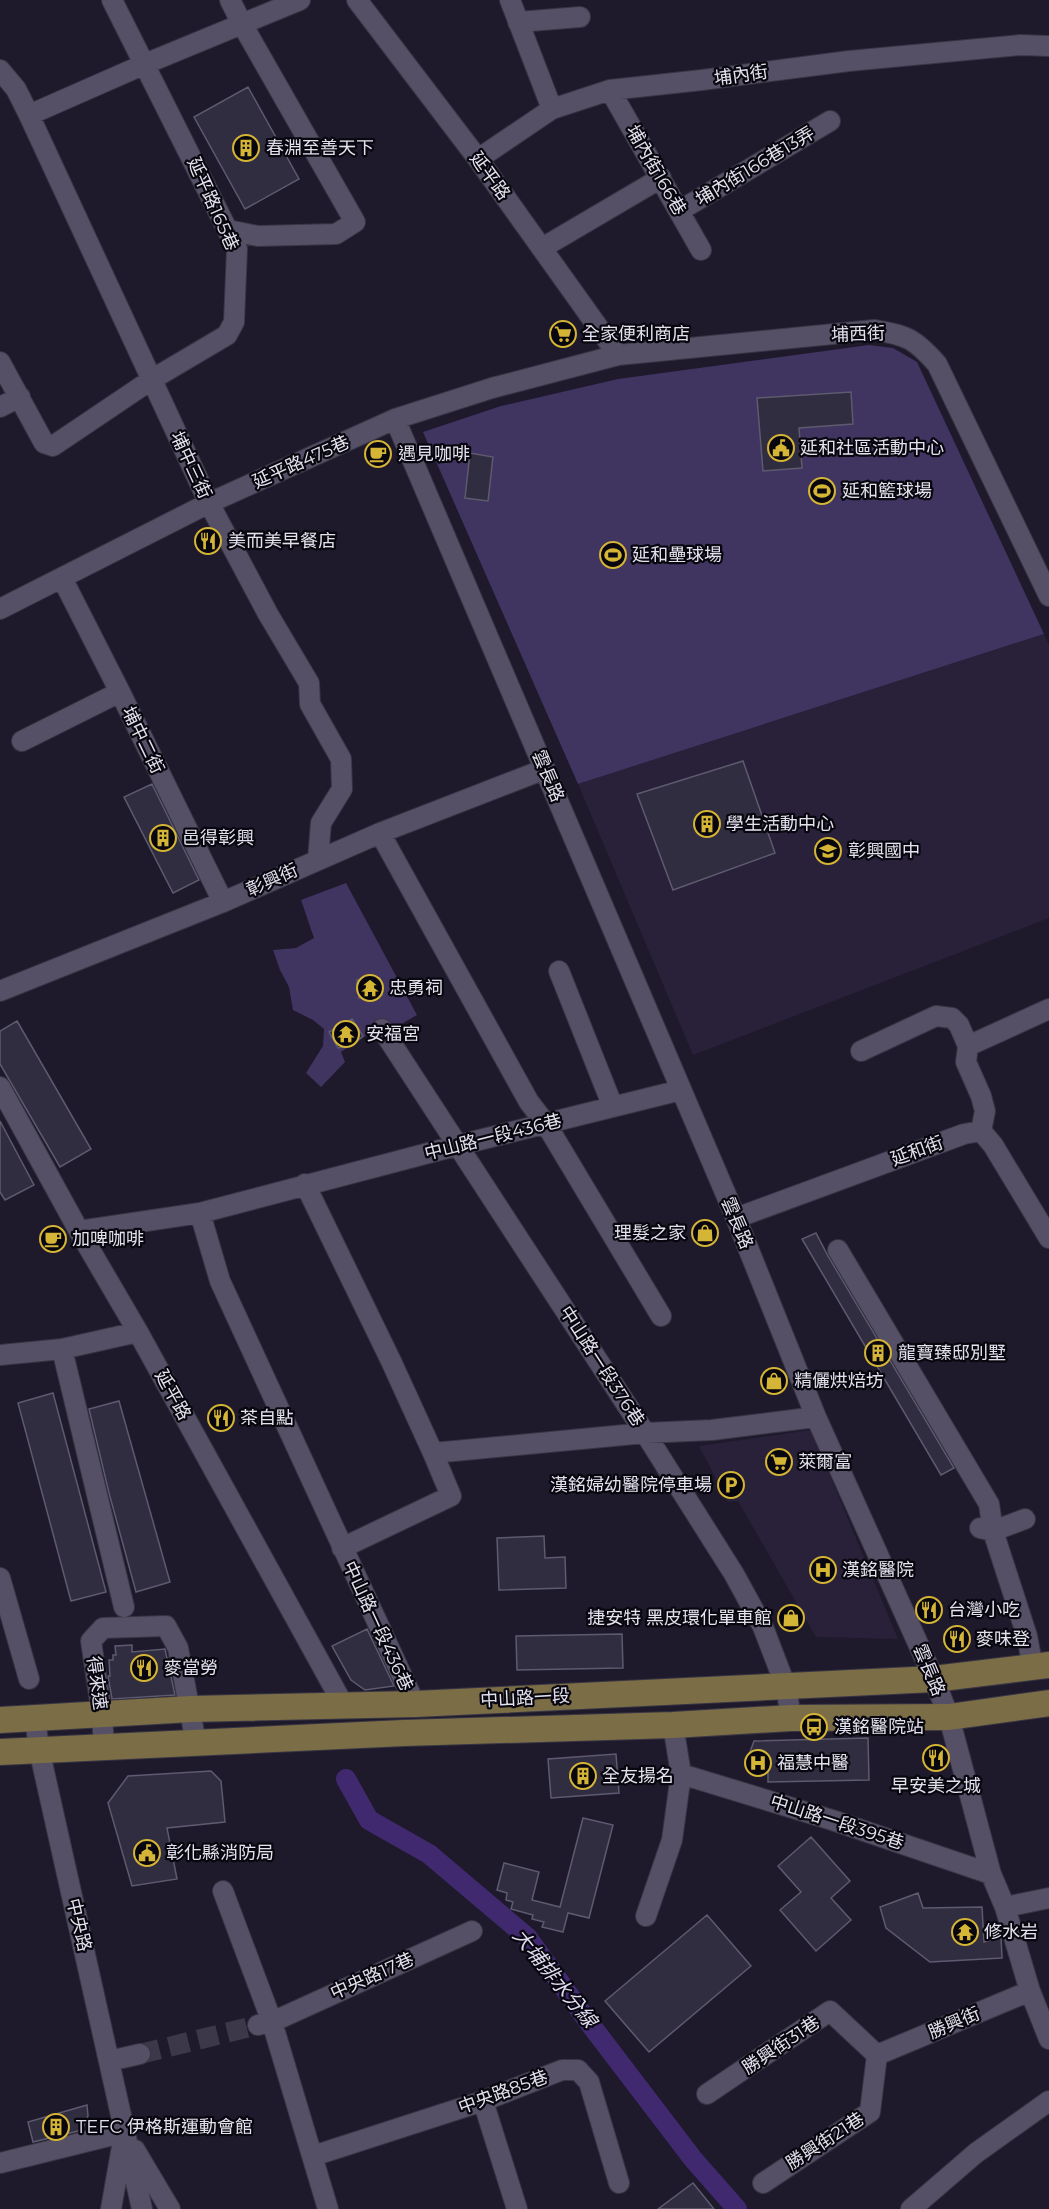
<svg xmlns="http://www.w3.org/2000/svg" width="1049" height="2209" font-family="Montserrat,'Noto Sans TC',sans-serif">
	<rect width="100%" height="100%" fill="#1e1a2c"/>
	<path fill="#282139" d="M1044,634L1049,645V918L693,1055L578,784Z
		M811,1430L898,1639L816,1637L738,1501L728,1502L699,1446Z"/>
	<path fill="#403460" d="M869,345L893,348L917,362L1044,634L578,784L423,432L501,406L618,379Z
		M346,883L417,1015L386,1033L374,1030L341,1052L345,1062L321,1087L306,1073L323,1046L324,1029L313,1020L293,1010L289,987L280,970L273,950L296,948L314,938L301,900Z"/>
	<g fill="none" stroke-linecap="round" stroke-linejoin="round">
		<path stroke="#40296f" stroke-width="20" d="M346,1779L369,1820L429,1854L528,1938L587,2020L693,2159L737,2209"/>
	</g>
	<path fill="#312d40" stroke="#5e5a6f" stroke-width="1.5" d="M248,87L299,179L245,209L194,117Z
		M851,392L853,424L799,428L802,468L763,471L757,398Z
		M470,453L493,457L488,501L465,498Z
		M743,761L775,853L673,890L637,794Z
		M152,784L199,880L173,893L124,797Z
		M380,978L382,995L359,998L357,980Z
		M352,1019L363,1036L353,1045L338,1048L329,1032Z
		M17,1021L91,1149L60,1167L0,1064V1031Z
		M0,1121L34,1185L5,1200L0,1192Z
		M816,1233L828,1256L954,1468L941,1475L802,1239Z
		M53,1393L106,1592L71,1601L18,1403Z
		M119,1401L170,1582L136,1592L109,1493L89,1409Z
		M544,1536L545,1558L565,1557L566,1588L499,1590L497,1538Z
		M367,1629L394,1686L365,1690L351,1680L332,1646Z
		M622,1634L623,1668L517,1670L516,1636Z
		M132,1645V1652L165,1649L175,1695L112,1699L108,1676H110L109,1660H113V1655H116L115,1646Z
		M868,1738L869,1780L768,1782V1760H757L752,1757L750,1752L754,1741Z
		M616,1754L619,1793L551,1798L548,1759Z
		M211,1771L221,1781L225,1822L167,1828L177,1879L132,1886L108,1803L128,1776Z
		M583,1818L613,1825L589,1918L568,1913L563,1932L542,1927L544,1922L532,1919L533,1915L511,1909L513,1902L506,1900L507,1893L497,1890L504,1863L539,1872L532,1900L560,1907Z
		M811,1837L850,1881L831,1898L851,1920L816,1951L780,1910L801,1892L778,1866Z
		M918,1893L923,1908L982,1907L984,1942L1001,1937L1002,1958L930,1962L886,1928L880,1907Z
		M707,1915L751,1966L649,2052L605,2001Z
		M87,2105L88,2116L82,2130L33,2142L28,2122Z
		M693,2183L714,2209H658Z"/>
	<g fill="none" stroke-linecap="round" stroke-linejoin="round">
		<path stroke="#3c3849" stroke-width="20" stroke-dasharray="20 10" stroke-linecap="butt" d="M140,2054L258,2025"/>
		<defs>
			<path id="minor" d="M357,0L478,159L618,355
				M510,0L552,109
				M518,22L580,17
				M0,70L16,89L29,115L209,503L268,614L309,683L310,704L341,759L342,789L321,823L318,859
				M610,90L701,250
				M29,115L145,64L300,0
				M478,159L552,109L610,90L702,80L849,61L1020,45L1049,46
				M679,211L830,121
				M228,230L258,236L336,234L355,222L242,24L230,0
				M542,248L661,178
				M0,362L44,443L53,446L151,380L227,335L234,322L237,249L112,0
				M0,407L20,397
				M395,419L736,1218L816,1417L934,1679L949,1717L991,1874L1005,1907L1030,1991L1049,2039
				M62,578L120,692L223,902
				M0,609L209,503L395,419L492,388L618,355L874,330C907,335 915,339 937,364L1049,596
				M22,741L120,692
				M380,833L529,1102L546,1124L661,1316
				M559,971L613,1107
				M0,991L223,902L380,833L545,769
				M382,1029L645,1433L734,1574L763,1627L786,1687L791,1718
				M968,1046L1049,1009
				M861,1051L936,1016L952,1018L959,1025L968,1046L966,1062L981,1096L985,1111L981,1131
				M0,1087L79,1231L138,1332L344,1706
				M305,1184L391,1361L433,1453L645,1433L712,1430L816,1417
				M200,1213L220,1281L415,1704
				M736,1218L964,1134L981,1131L993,1145L1049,1238
				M79,1231L200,1213L459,1145L681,1090
				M838,1250L989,1504L993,1531L980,1528
				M62,1349L124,1607
				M0,1355L62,1349L138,1332
				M1025,1519L993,1531L1027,1636L1033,1668
				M342,1548L451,1496L433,1453
				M0,1578L29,1679
				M35,1718L39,1749L142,2209
				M104,1747L102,1715L91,1641L103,1628L166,1626L178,1648L196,1743
				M681,1774L832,1820L991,1874
				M223,1891L272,2022L328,2209
				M1005,1907L1049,1898
				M646,1916L672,1840L681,1774L673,1725
				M258,2025L272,2022L472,1931
				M877,2055L1030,1991
				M109,2061L140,2054
				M707,2094L830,2011L877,2055
				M483,2101L517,2209
				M135,2150L170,2209
				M313,2156L483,2101L562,2070H578L589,2082L619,2183
				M0,2163L125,2132
				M763,2183L870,2112L877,2055
				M111,2209L123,2141
				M911,2209L976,2153L1049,2101"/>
			<path id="major" d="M0,1720L191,1709L415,1704L934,1679L1049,1665
				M0,1752L404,1733L673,1725L791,1718L949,1717L1049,1703"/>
		</defs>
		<use href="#minor" stroke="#383544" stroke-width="22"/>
		<use href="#major" stroke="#383544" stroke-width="28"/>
		<use href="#minor" stroke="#555066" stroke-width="20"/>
		<use href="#major" stroke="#7b6d46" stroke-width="26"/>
	</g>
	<defs>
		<symbol id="building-ring" viewBox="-11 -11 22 22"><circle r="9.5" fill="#08060e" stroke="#d5b535" stroke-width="1.5"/><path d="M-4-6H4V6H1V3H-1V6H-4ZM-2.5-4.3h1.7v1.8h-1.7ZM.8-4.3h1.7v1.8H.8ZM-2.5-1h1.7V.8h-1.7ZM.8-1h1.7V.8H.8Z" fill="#d5b535"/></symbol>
		<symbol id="supermarket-ring" viewBox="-11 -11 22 22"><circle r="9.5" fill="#08060e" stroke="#d5b535" stroke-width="1.5"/><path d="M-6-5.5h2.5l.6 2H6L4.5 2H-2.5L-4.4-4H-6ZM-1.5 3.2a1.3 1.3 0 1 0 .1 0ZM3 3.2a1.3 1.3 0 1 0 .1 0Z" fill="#d5b535"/></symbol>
		<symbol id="civic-ring" viewBox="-11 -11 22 22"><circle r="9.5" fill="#08060e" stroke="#d5b535" stroke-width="1.5"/><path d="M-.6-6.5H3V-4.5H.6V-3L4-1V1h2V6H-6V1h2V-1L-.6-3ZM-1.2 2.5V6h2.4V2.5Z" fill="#d5b535"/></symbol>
		<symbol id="cafe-ring" viewBox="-11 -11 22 22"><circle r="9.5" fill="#08060e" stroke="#d5b535" stroke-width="1.5"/><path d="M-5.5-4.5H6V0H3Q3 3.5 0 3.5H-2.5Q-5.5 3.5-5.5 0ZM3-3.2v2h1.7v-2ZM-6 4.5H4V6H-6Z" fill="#d5b535"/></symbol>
		<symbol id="stadium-ring" viewBox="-11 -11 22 22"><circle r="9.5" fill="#08060e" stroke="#d5b535" stroke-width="1.5"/><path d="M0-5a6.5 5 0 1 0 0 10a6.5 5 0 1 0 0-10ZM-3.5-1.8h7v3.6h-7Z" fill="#d5b535"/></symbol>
		<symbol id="restaurant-ring" viewBox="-11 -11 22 22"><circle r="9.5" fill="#08060e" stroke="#d5b535" stroke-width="1.5"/><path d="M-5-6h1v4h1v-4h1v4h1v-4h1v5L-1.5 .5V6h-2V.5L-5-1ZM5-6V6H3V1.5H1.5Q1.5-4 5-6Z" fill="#d5b535"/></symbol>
		<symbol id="school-ring" viewBox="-11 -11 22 22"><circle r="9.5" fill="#08060e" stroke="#d5b535" stroke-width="1.5"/><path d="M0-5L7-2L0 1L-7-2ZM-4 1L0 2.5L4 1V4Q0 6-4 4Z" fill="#d5b535"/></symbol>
		<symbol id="temple-ring" viewBox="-11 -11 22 22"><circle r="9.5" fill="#08060e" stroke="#d5b535" stroke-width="1.5"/><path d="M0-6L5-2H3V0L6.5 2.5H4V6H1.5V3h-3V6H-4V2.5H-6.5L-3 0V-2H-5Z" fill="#d5b535"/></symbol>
		<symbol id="shop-ring" viewBox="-11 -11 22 22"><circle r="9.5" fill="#08060e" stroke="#d5b535" stroke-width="1.5"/><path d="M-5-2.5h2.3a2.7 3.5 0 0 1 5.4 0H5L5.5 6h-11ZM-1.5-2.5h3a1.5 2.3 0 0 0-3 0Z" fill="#d5b535"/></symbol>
		<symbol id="parking-ring" viewBox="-11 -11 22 22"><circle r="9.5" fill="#08060e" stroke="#d5b535" stroke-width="1.5"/><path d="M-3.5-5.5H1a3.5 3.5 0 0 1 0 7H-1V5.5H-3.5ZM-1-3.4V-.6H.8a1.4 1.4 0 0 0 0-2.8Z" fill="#d5b535"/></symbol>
		<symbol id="hospital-ring" viewBox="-11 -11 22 22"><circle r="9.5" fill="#08060e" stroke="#d5b535" stroke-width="1.5"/><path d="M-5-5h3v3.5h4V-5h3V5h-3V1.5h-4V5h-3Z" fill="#d5b535"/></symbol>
		<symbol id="bus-ring" viewBox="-11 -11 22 22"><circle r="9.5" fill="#08060e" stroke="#d5b535" stroke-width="1.5"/><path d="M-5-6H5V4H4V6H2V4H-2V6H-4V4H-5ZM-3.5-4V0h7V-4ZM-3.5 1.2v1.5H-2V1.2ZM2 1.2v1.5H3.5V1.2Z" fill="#d5b535"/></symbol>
	</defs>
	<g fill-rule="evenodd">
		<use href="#building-ring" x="231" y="133" width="30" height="30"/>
		<use href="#supermarket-ring" x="548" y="319" width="30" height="30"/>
		<use href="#civic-ring" x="766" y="433" width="30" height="30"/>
		<use href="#cafe-ring" x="363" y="439" width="30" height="30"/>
		<use href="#stadium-ring" x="807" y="476" width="30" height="30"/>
		<use href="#restaurant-ring" x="193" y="526" width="30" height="30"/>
		<use href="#stadium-ring" x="598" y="540" width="30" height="30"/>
		<use href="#building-ring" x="692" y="809" width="30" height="30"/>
		<use href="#building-ring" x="148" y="823" width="30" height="30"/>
		<use href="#school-ring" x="813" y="836" width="30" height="30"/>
		<use href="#temple-ring" x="355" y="973" width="30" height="30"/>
		<use href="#temple-ring" x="331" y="1019" width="30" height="30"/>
		<use href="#shop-ring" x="690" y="1218" width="30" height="30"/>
		<use href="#cafe-ring" x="38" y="1224" width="30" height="30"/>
		<use href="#building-ring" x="863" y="1338" width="30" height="30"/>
		<use href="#shop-ring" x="759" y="1366" width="30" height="30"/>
		<use href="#restaurant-ring" x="206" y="1403" width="30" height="30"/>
		<use href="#supermarket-ring" x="764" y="1447" width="30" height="30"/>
		<use href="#parking-ring" x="716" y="1470" width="30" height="30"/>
		<use href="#hospital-ring" x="808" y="1555" width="30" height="30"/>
		<use href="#restaurant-ring" x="914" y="1595" width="30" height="30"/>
		<use href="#shop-ring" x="776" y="1603" width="30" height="30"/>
		<use href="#restaurant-ring" x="942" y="1624" width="30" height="30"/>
		<use href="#restaurant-ring" x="129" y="1653" width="30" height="30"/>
		<use href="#bus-ring" x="799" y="1712" width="30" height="30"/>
		<use href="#restaurant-ring" x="921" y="1743" width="30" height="30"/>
		<use href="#hospital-ring" x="743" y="1748" width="30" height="30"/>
		<use href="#building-ring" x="568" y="1761" width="30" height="30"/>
		<use href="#civic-ring" x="132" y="1838" width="30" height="30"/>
		<use href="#temple-ring" x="950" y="1917" width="30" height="30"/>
		<use href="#building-ring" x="41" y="2112" width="30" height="30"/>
	</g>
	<g text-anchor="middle" stroke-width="4.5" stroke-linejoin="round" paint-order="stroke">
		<g font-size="18" fill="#e3e1ed" stroke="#08060e">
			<text transform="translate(741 75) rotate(-8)" y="6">埔內街</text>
			<text transform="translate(755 166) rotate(-31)" y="6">埔內街166巷13弄</text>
			<text transform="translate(656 170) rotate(60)" y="6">埔內街166巷</text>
			<text transform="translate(490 176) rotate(54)" y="6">延平路</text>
			<text transform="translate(213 204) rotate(66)" y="6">延平路165巷</text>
			<text transform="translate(858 334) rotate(-2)" y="6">埔西街</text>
			<text transform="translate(301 462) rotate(-24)" y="6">延平路475巷</text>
			<text transform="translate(191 465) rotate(65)" y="6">埔中三街</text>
			<text transform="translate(143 740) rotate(64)" y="6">埔中二街</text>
			<text transform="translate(548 776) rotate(67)" y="6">雲長路</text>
			<text transform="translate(272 880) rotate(-24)" y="6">彰興街</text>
			<text transform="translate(493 1137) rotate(-14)" y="6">中山路一段436巷</text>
			<text transform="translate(917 1151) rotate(-20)" y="6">延和街</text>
			<text transform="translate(737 1223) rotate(67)" y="6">雲長路</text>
			<text transform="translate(602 1366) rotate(57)" y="6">中山路一段376巷</text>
			<text transform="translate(173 1395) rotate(61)" y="6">延平路</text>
			<text transform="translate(378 1626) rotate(65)" y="6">中山路一段436巷</text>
			<text transform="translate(929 1670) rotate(67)" y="6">雲長路</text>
			<text transform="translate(97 1683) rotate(82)" y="6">得來速</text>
			<text transform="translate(525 1698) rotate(-3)" y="6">中山路一段</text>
			<text transform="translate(837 1822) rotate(18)" y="6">中山路一段395巷</text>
			<text transform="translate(79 1925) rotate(77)" y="6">中央路</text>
			<text transform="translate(372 1976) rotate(-24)" y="6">中央路17巷</text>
			<text transform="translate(954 2023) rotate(-23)" y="6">勝興街</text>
			<text transform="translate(781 2045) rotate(-34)" y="6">勝興街31巷</text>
			<text transform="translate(503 2092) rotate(-20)" y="6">中央路85巷</text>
			<text transform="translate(825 2141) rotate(-33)" y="6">勝興街21巷</text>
		</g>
		<g font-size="18" fill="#e3e1ed" stroke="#08060e" text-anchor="start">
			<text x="266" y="154">春淵至善天下</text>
			<text x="582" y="340">全家便利商店</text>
			<text x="800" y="454">延和社區活動中心</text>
			<text x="398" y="460">遇見咖啡</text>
			<text x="842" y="497">延和籃球場</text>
			<text x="228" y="547">美而美早餐店</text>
			<text x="632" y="561">延和壘球場</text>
			<text x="726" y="830">學生活動中心</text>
			<text x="182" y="844">邑得彰興</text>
			<text x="848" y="857">彰興國中</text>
			<text x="389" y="994">忠勇祠</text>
			<text x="366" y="1040">安福宮</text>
			<text x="686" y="1239" text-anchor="end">理髮之家</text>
			<text x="72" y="1245">加啤咖啡</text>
			<text x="898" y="1359">龍寶臻邸別墅</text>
			<text x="794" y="1387">精儷烘焙坊</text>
			<text x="240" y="1424">茶自點</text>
			<text x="798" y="1468">萊爾富</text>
			<text x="712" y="1491" text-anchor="end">漢銘婦幼醫院停車場</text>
			<text x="842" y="1576">漢銘醫院</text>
			<text x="948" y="1616">台灣小吃</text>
			<text x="772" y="1624" text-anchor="end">捷安特 黑皮環化單車館</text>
			<text x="976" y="1645">麥味登</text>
			<text x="164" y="1674">麥當勞</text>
			<text x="834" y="1733">漢銘醫院站</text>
			<text x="777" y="1769">福慧中醫</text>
			<text x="602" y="1782">全友揚名</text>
			<text x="936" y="1792" text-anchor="middle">早安美之城</text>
			<text x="166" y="1859">彰化縣消防局</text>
			<text x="984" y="1938">修水岩</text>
			<text x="76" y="2133">TEFC 伊格斯運動會館</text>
		</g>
		<g font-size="20" font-style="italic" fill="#dfdbf0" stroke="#08060e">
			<text transform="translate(555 1978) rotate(51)" y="7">大埔排水分線</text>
		</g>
	</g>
</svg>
